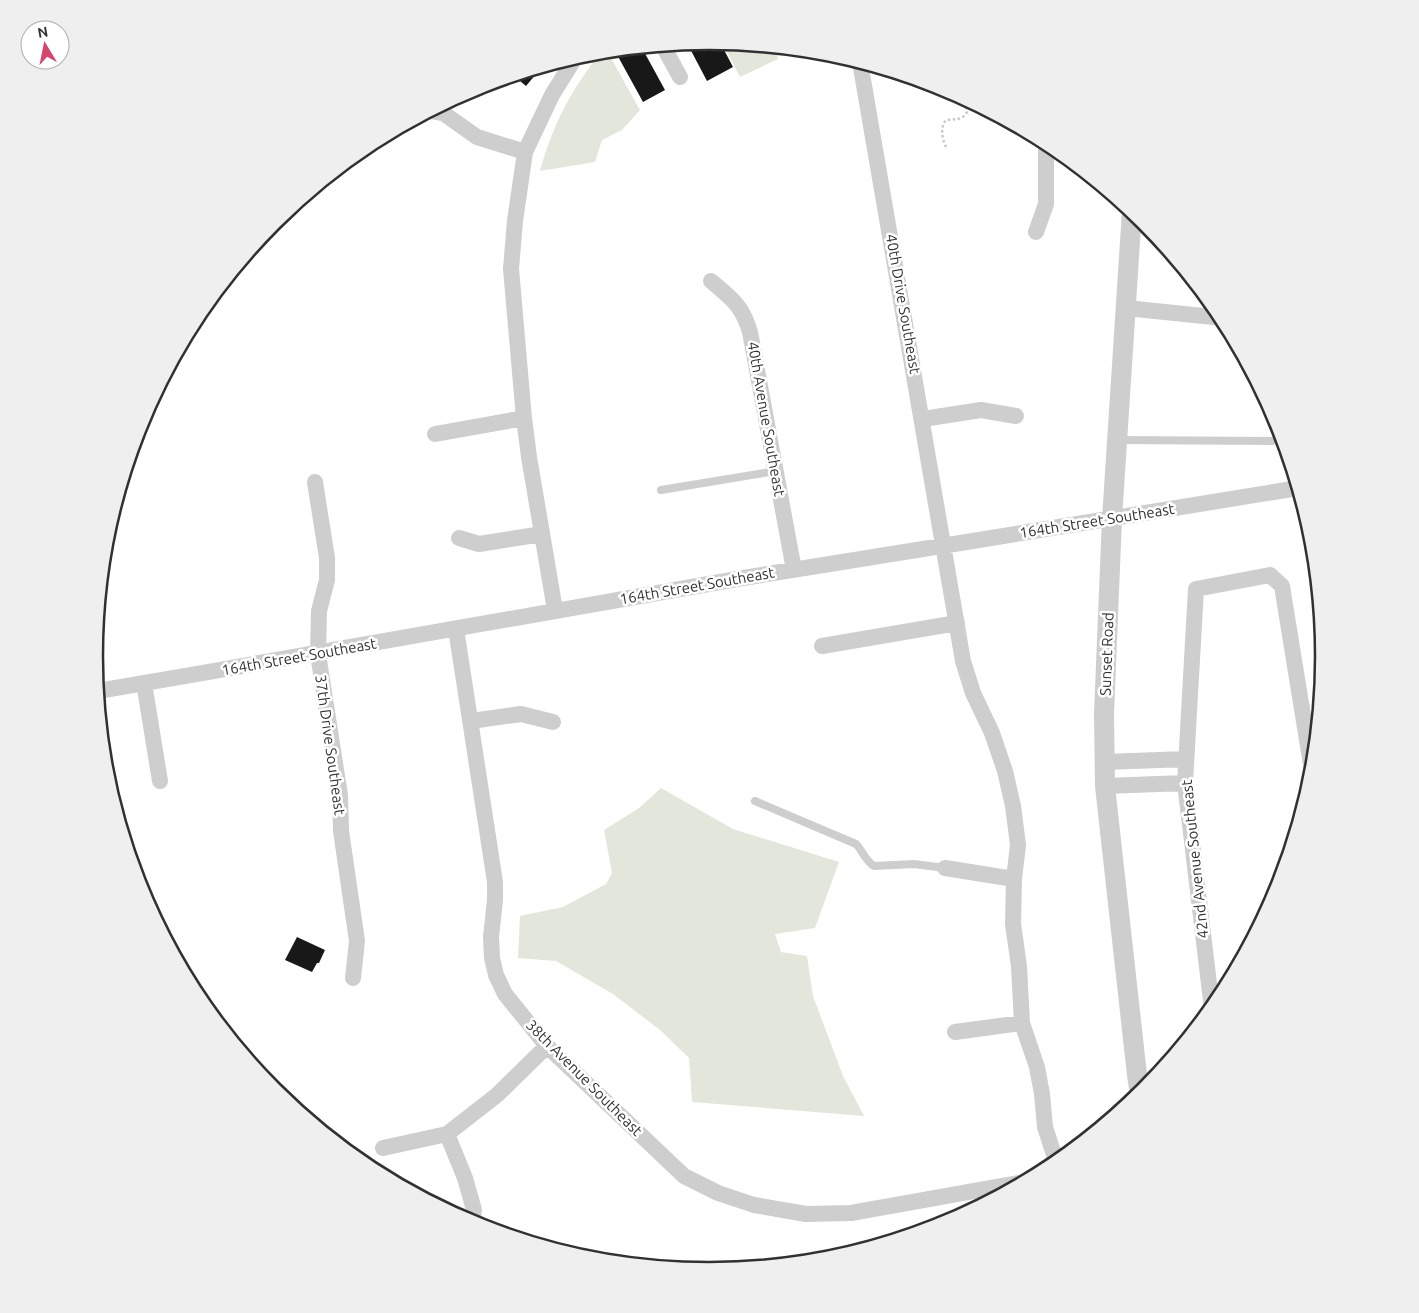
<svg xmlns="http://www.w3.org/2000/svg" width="1419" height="1313" font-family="Ubuntu,sans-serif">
	<rect width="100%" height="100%" fill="#fff"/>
	<path fill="#e3e7db" d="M722,42L776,48L778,59L740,77Z
		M607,51L640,110L622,130L602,140L595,162L540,171C553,124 571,90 601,52Z
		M661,788L733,829L839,862L815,928L775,934L781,952L807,956L813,996L843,1076L864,1116L692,1102L689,1058L660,1030L613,994L556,961L518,958L520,916L563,907L606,884L612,873L604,830L639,808Z"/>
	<path fill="#181818" d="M710,41L715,42L718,48L722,46L733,67L707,81L687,43Z
		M642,48L665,90L643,102L615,51Z
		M541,68L526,86L514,76Z
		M297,937L325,950L319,963H317L312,972L285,960Z"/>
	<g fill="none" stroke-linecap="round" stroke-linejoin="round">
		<path stroke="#c8c8c8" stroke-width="2.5" stroke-dasharray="2.5 2.5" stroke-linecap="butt" d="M946,147C942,139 940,127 946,120C954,119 962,121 967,112L964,98"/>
		<path stroke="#cecece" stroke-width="8" d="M1117,440L1272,441
			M661,490L776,471
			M755,801L856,844C862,850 866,862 874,866L914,864L945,868"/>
		<path stroke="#cecece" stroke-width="16" d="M663,46L680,77
			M860,62L963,661L973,693L992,733L1005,771L1013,806L1018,845L1014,879L1013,924L1019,966L1022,1023L1037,1067L1042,1094L1045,1127L1057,1164
			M431,111L443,113L477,137L525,152
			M1036,232L1046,204V142
			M711,281C732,299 742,305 750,332L794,570
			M1126,308L1223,318
			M923,419L981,410L1016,416
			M435,434L524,418
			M315,482L327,558V580L319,611L318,654L340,795L341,831L357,941L353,978
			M459,538L479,544L542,534
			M555,610L529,457L524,418L511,269L515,221L525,152L552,95L575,58
			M456,629L495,882V900L491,937L492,958L496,975L505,994L547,1046L684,1176L718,1193L754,1205L806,1214L851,1213L1025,1182
			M822,646L957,623
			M144,683L160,781
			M98,691C311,655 523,615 737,579C924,548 1111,520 1298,488
			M471,721L521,714L553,722
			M1105,762L1186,759
			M1105,786L1185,783
			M945,868L1014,879
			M1212,1009L1185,783L1196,589L1270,575L1282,586L1313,777
			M955,1032L1022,1023
			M447,1134L465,1178L474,1210L472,1224
			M383,1148L447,1134L497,1095L547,1046"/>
		<path stroke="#cecece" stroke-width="20" d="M1132,211L1112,519L1104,713L1105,786L1137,1075L1140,1095"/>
	</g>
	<g text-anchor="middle" stroke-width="5" stroke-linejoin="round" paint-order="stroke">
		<g font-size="15" fill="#313131" stroke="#fff">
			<text transform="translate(903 304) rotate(80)" y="5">40th Drive Southeast</text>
			<text transform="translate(766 419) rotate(80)" y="5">40th Avenue Southeast</text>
			<text transform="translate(1097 521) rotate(-9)" y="5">164th Street Southeast</text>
			<text transform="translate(697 586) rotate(-10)" y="5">164th Street Southeast</text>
			<text transform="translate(1107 654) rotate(-88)" y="5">Sunset Road</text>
			<text transform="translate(299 657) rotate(-10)" y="5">164th Street Southeast</text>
			<text transform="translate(330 745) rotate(82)" y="5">37th Drive Southeast</text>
			<text transform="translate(1195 859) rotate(-96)" y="5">42nd Avenue Southeast</text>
			<text transform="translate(584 1078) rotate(45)" y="5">38th Avenue Southeast</text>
		</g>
	</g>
	<path d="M0 0H1419V1313H0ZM103 656a606 606 0 1 1 1212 0a606 606 0 1 1-1212 0Z" fill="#efefef" fill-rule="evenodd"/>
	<path fill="none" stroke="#313131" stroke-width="2.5" d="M103 656a606 606 0 1 1 1212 0a606 606 0 1 1-1212 0Z"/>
	<g transform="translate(45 45) rotate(350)"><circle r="24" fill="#ffffff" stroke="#adadad"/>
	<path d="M0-4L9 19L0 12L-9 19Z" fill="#d6466c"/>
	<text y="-8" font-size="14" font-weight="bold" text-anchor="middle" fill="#313131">N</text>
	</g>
</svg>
